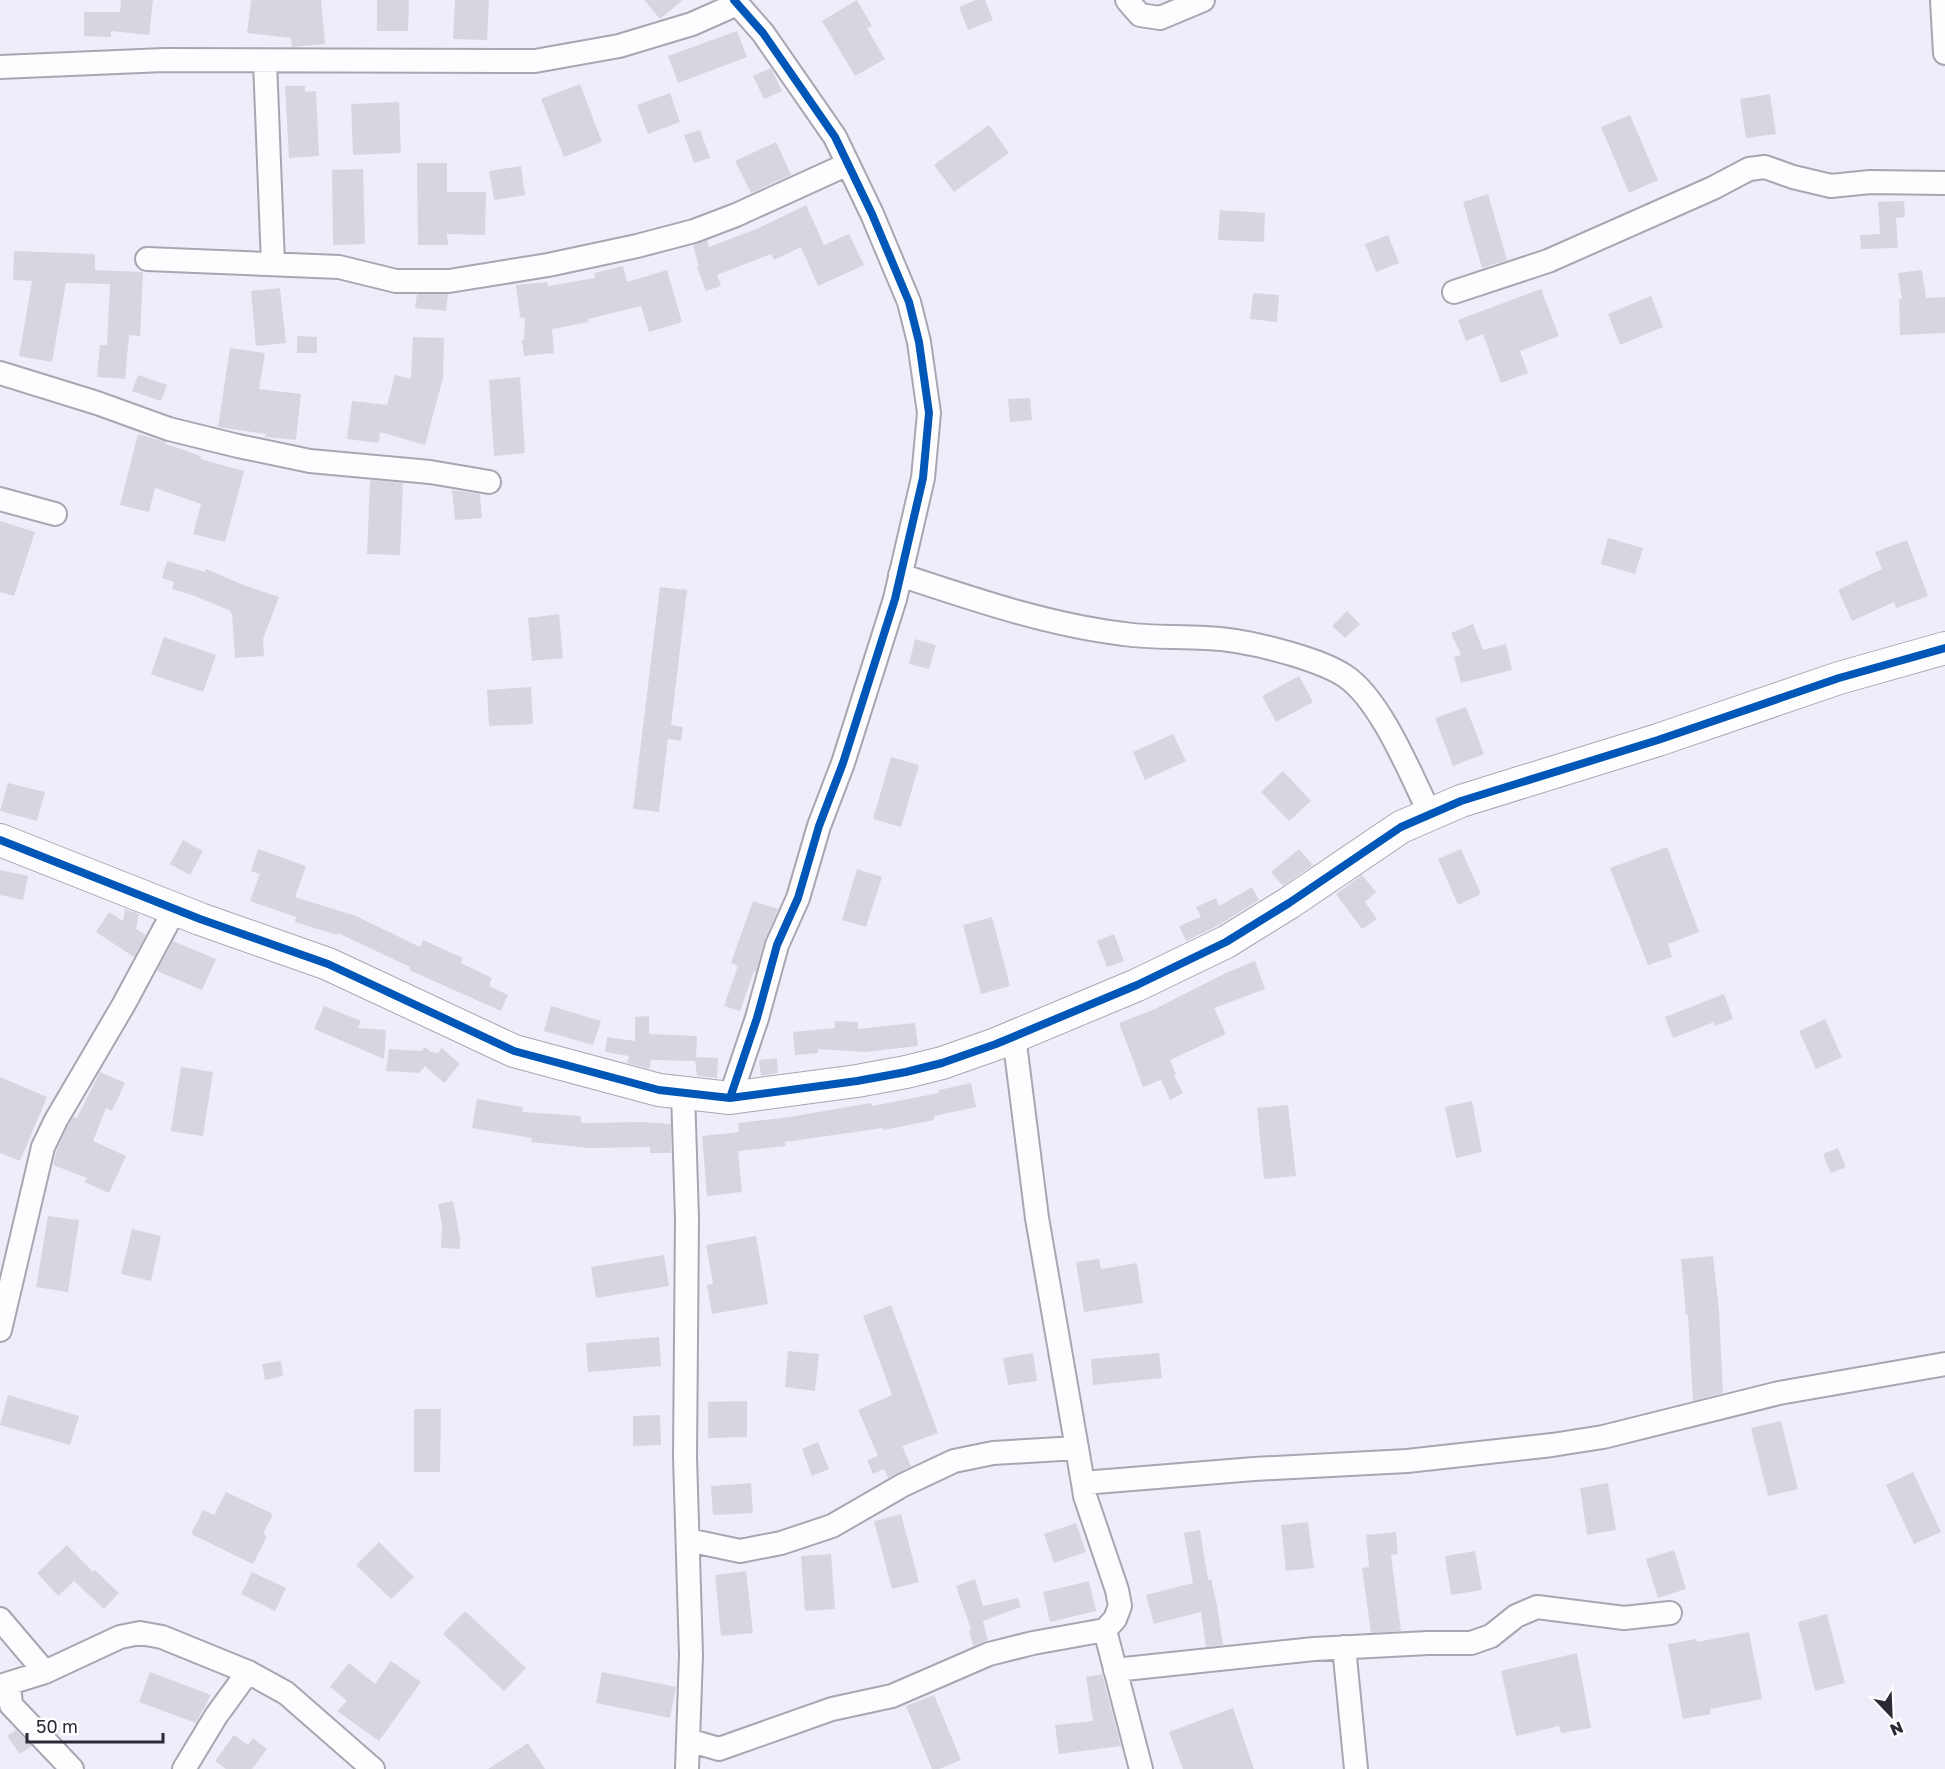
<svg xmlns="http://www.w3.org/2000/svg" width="1945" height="1769" font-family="'Golos Text',sans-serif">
	<rect width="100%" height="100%" fill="#f0edfa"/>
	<path fill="#d8d5e0" d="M121,0H153L149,35L111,31V37L84,36V12H120Z
		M251,0H321L325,44L292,47L291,38L247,33Z
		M377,0H409L408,31H377Z
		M455,0H489L487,40L453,39Z
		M644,0H683L660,19Z
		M857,0L872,26L867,28L885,59L855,76L822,21Z
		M976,0H985L993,20L968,30L959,7Z
		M737,31L747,57L678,83L668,56Z
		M771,68L782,91L764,99L753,76Z
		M580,84L602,142L564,157L541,99Z
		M285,86H305V92L316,91L319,156L289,158Z
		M670,93L680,122L648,134L637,105Z
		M1770,94L1776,134L1746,138L1740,99Z
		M399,102L401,153L353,155L351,104Z
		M1630,115L1658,180L1629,193L1601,127Z
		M989,125L1009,153L954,192L934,165Z
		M700,130L710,158L694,163L684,135Z
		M776,142L791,175L751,193L735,161Z
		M417,163H447V192H486L485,235L447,234L448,245H418Z
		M521,166L525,195L494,200L489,171Z
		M363,169L365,244L333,245L332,170Z
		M1488,194L1507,260L1482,268L1463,202Z
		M1904,201L1905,217L1896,218L1898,248L1861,249L1860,235L1880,234L1878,202Z
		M806,205L824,245L849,234L864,265L818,286L801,247L774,260L771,254L717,275L721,286L706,291L697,267H699L693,245L707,240L709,247L759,228Z
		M1220,210L1265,213L1264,242L1218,240Z
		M1388,235L1399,263L1376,272L1365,244Z
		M14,251L95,254V270L143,272L140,336L129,335L125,379L97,377L100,345H107L110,284L66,283L52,362L19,356L32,281L13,280Z
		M623,266L627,282L667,270L682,322L649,332L641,306L588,319L589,322L552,329L554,353L524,356L522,340H524L525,318L520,317L516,285L547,282L548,286L595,278L594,273Z
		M1922,270L1926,298L1945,297V333L1900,335L1899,299H1902L1898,273Z
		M280,288L286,343L256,346L251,291Z
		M1541,289L1559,336L1520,351L1528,373L1501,383L1483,334L1466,341L1458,320Z
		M1253,293L1279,295L1277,322L1250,319Z
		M417,294H448L446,311L415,308Z
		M1651,296L1663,327L1620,345L1608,314Z
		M297,336L317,337V353H297Z
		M413,337L444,338L443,378L425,445L380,432L379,443L347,439L352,401L387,405L395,375L411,379Z
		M230,348L265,353L259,389L301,394L296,440L265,437L266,434L218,427Z
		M138,375L167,385L161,401L132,391Z
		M520,377L525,453L494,456L489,380Z
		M1030,398L1032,420L1010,422L1008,399Z
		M138,434L166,442V444L201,456L200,459L244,471L225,542L193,534L201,504L155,488L149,512L120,505Z
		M370,480L403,483L400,555L367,554Z
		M452,490L480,494L482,518L455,520Z
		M0,521L35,532L14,596L0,592Z
		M1608,538L1643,548L1635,574L1601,564Z
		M1907,540L1928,596L1896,608L1894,602L1852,621L1838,590L1882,569L1875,552Z
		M167,561L205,572L206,569L241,584L279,597L263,639L264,656L235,658L232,614L230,613L231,611L195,596L172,589L174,582L162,578Z
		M660,587L687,590L671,725L683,727L681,741L668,739L659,812L633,809Z
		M1347,611L1360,624L1345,638L1332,626Z
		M559,614L563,658L532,661L528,618Z
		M1473,624L1483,650L1506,644L1512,670L1461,683L1454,657L1461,655L1451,633Z
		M164,637L216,655L203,692L151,674Z
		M915,639L936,645L929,669L909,664Z
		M1299,676L1313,702L1276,722L1262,696Z
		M531,687L533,724L489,726L487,690Z
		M1466,707L1484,754L1453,766L1435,718Z
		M1173,734L1186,761L1145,780L1133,752Z
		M891,757L919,765L901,827L873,819Z
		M1283,771L1311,801L1289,821L1261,792Z
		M8,783L45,792L37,821L0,811Z
		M183,840L203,851L190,875L170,864Z
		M1667,847L1699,932L1668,944L1672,957L1648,965L1610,868Z
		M258,849L306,866L295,897L356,916L420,947L423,940L463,958L461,963L492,978L489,986L508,995L501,1011L409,970L410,967L338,933L337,935L295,922L296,917L250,901L260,874L251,871Z
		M1299,849L1313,865L1283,886L1271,872Z
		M1461,849L1481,894L1458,905L1438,859Z
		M857,869L882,877L866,927L842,920Z
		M0,870L28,876L23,900L0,895Z
		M1362,875L1376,892L1365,902L1377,919L1362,929L1336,894Z
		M1252,887L1259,900L1217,926L1186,941L1179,926L1201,917L1196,907L1216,898L1219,906Z
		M753,901L778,909L765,940L756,972L754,971L740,1011L724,1006L738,966L731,963Z
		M125,909L139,914L136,929L146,935L134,957L96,932L109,912L123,921Z
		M992,917L1010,986L981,994L963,925Z
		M1114,934L1124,961L1107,967L1097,941Z
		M173,941L216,959L202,990L157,971Z
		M1255,961L1265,989L1214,1008L1226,1034L1170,1060L1176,1074L1174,1075L1183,1093L1170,1100L1161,1080L1143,1087L1119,1023L1155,1009L1226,973Z
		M1724,994L1733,1019L1715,1026L1714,1022L1673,1038L1665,1017Z
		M324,1006L361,1021L358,1028L386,1030L384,1059L314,1029Z
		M551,1006L601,1021L593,1045L544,1031Z
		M649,1016V1034L697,1036L696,1057L718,1058L717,1078L697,1076L695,1061L651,1060L649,1069L627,1063L629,1056L605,1052L607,1037L635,1041V1017Z
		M1825,1019L1842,1057L1816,1069L1799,1031Z
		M835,1021L858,1022V1029L915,1023L918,1046L865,1052L818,1049V1053L795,1055L793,1032L835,1028Z
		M425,1047L431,1052L437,1053L435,1056L442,1048L460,1064L444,1083L425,1066L419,1073L386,1071L389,1049L421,1051Z
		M777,1058L778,1073L761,1076L759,1060Z
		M181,1067L213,1072L203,1136L171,1131Z
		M100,1072L125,1083L112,1111L106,1108L93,1141L126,1156L109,1193L84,1182L87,1178L53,1165L56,1152L68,1126L73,1117L77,1118Z
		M0,1077L47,1097L20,1161L0,1153Z
		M971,1083L976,1107L934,1116V1120L883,1130V1128L785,1142L786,1146L738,1151L742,1192L707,1196L702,1136L739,1132L738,1123L789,1117L871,1103L872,1106L939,1093V1090Z
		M477,1099L523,1107L522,1112L581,1116V1123L645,1122L671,1124V1153H650V1147L589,1148L531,1142L532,1138L472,1128Z
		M1472,1101L1482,1152L1456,1158L1445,1107Z
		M1288,1105L1296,1176L1264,1179L1257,1108Z
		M1838,1148L1846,1167L1831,1173L1823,1154Z
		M453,1201L460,1238V1249L441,1248L442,1225L438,1204Z
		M48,1216L79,1220L68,1292L36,1287Z
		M132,1229L161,1236L151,1281L121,1274Z
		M756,1236L768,1304L712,1314L707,1285L713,1284L706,1245Z
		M664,1255L669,1286L596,1298L591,1267Z
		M1713,1256L1719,1311L1723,1393L1693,1401L1688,1315H1686L1681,1259Z
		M1099,1259L1101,1269L1137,1263L1143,1303L1084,1312L1076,1262Z
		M891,1305L938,1433L902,1446L911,1466L888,1478L884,1469L873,1474L867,1460L878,1456L858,1410L892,1395L863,1316Z
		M659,1337L661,1366L588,1372L586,1343Z
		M788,1351L819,1354L815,1391L785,1387Z
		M1033,1353L1037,1381L1008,1385L1003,1358Z
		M1159,1353L1162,1378L1093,1385L1091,1359Z
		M281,1361L283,1376L265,1380L262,1364Z
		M8,1395L79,1416L70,1445L0,1425Z
		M747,1401V1437L708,1438V1402Z
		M414,1409H441L440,1472H414Z
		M660,1415L661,1445L633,1446V1416Z
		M1781,1421L1798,1489L1768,1496L1751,1428Z
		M818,1442L829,1469L812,1476L802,1449Z
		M1913,1472L1941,1532L1914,1544L1886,1485Z
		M751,1483L753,1513L713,1515L711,1486Z
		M1608,1483L1616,1530L1587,1535L1580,1488Z
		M226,1492L273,1514L263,1534L267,1536L253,1564L191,1534L203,1510L214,1515Z
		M901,1514L919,1582L892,1589L874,1521Z
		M1308,1522L1314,1568L1286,1571L1281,1525Z
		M1076,1523L1086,1552L1054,1563L1044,1534Z
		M1200,1530L1208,1580L1211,1579L1217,1606L1223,1645L1206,1647L1201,1612L1154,1624L1146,1595L1193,1583L1184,1533Z
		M1396,1532L1398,1554L1391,1555L1401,1631L1371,1633L1362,1568L1369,1567L1366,1535Z
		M379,1542L414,1577L391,1599L356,1565Z
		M67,1545L93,1572L95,1570L119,1593L104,1609L74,1581L58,1596L37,1573Z
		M1674,1550L1686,1589L1658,1598L1646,1559Z
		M1475,1551L1482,1590L1451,1595L1445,1556Z
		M831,1554L835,1609L805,1611L801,1556Z
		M746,1571L753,1633L721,1636L715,1575Z
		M252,1572L286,1588L275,1611L241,1594Z
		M975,1579L983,1606L1018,1598L1021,1607L983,1621L988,1640L973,1646L969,1630L971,1629L956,1586Z
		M1089,1581L1096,1611L1050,1622L1043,1592Z
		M465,1611L526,1668L504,1691L443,1634Z
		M1827,1614L1845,1683L1815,1691L1798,1622Z
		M1749,1632L1762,1699L1710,1709L1711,1714L1683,1719L1668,1644L1696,1639L1697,1642Z
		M1577,1653L1591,1728L1561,1733L1559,1726L1516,1736L1501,1671Z
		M391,1661L421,1682L379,1741L337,1711L347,1701L330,1687L349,1663L375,1684Z
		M150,1672L211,1695L196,1723L139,1702Z
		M602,1672L676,1687L670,1718L596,1703Z
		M1102,1674L1121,1746L1059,1754L1055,1725L1093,1721L1086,1677Z
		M934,1695L961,1760L939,1769H932L906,1706Z
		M1233,1708L1254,1769H1183L1169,1732Z
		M16,1730L32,1746L20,1754L7,1736Z
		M234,1735L248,1745L253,1738L267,1749L252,1769H226L215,1761Z
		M528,1743L545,1769H488Z"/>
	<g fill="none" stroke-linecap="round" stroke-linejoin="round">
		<defs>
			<path id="street" d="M1127,0L1140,15L1160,18L1203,0
				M1942,0L1945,53
				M265,61L273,264
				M0,67L164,60L535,61L619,46L692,24L737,4
				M147,259L339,267L396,281H449L548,265L637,246L694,231L736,215L848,164
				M1454,292L1548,261L1713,188L1749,169L1765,167L1793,177L1831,186L1870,182L1945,183
				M0,373L97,403L169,429L238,446L310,461L430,472L489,482
				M0,499L55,514
				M900,575C973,599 1048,625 1124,634C1151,638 1179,636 1206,638C1236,639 1265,646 1295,655C1311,660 1330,666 1345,676C1381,700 1411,775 1430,814
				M683,1092L687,1219L685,1457L691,1655L687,1769
				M730,1098L757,1018L777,945L798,898L819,826L843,763L895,599L923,478L929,413L919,342L909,302L872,214L835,137L763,33L734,0
				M0,1330L43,1147L56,1120L124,1004L175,909
				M1083,1483L1254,1469L1407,1461L1552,1445L1603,1437L1779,1393L1945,1364
				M688,1540L740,1551L781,1543L832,1526L903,1485L954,1461L993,1453L1077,1448
				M0,1619L45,1672
				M1105,1630L1141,1769
				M1344,1647L1356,1769
				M1115,1670L1314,1649L1428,1643H1471L1491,1636L1516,1616L1537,1607L1624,1618L1670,1613
				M9,1684L11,1705L72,1769
				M0,1686L45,1672L120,1637L140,1633L162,1637L248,1672L286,1693L373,1769
				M688,1740L719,1749L832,1709L892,1696L989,1654L1033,1643L1105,1630L1115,1619L1120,1606L1117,1590L1085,1496L1083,1483L1037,1218L1014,1036
				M184,1769L216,1716L248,1672"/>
			<path id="secondary" d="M0,840L200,919L328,964L514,1051L659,1090L730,1098L857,1081L906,1072L942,1063L996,1044L1137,985L1226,942L1289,903L1401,827L1461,801L1658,740L1839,678L1945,648"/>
		</defs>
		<use href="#street" stroke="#a8a6b0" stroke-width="26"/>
		<use href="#secondary" stroke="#a8a6b0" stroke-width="34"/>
		<use href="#street" stroke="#fdfcfe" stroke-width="22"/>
		<use href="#secondary" stroke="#fdfcfe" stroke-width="32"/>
		<defs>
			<path id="cycleway" d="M0,840L200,919L328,964L514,1051L659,1090L730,1098L857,1081L906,1072L942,1063L996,1044L1137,985L1226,942L1289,903L1401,827L1461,801L1658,740L1839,678L1945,648
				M730,1098L757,1018L777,945L798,898L819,826L843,763L895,599L923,478L929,413L919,342L909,302L872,214L835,137L763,33L734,0"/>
		</defs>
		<use href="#cycleway" stroke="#fff" stroke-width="11"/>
		<use href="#cycleway" stroke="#0057b8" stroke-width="8"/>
	</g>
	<g transform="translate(1891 1715) rotate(157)" stroke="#ffffff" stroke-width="4.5" paint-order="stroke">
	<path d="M0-4.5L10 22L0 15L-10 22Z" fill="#2c2934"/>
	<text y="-9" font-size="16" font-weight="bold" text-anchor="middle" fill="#2c2934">N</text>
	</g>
	<path d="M27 1733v9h136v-9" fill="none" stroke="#2c2934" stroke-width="3"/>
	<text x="36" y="1733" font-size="18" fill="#2c2934" stroke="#ffffff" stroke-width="4.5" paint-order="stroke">50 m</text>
</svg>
